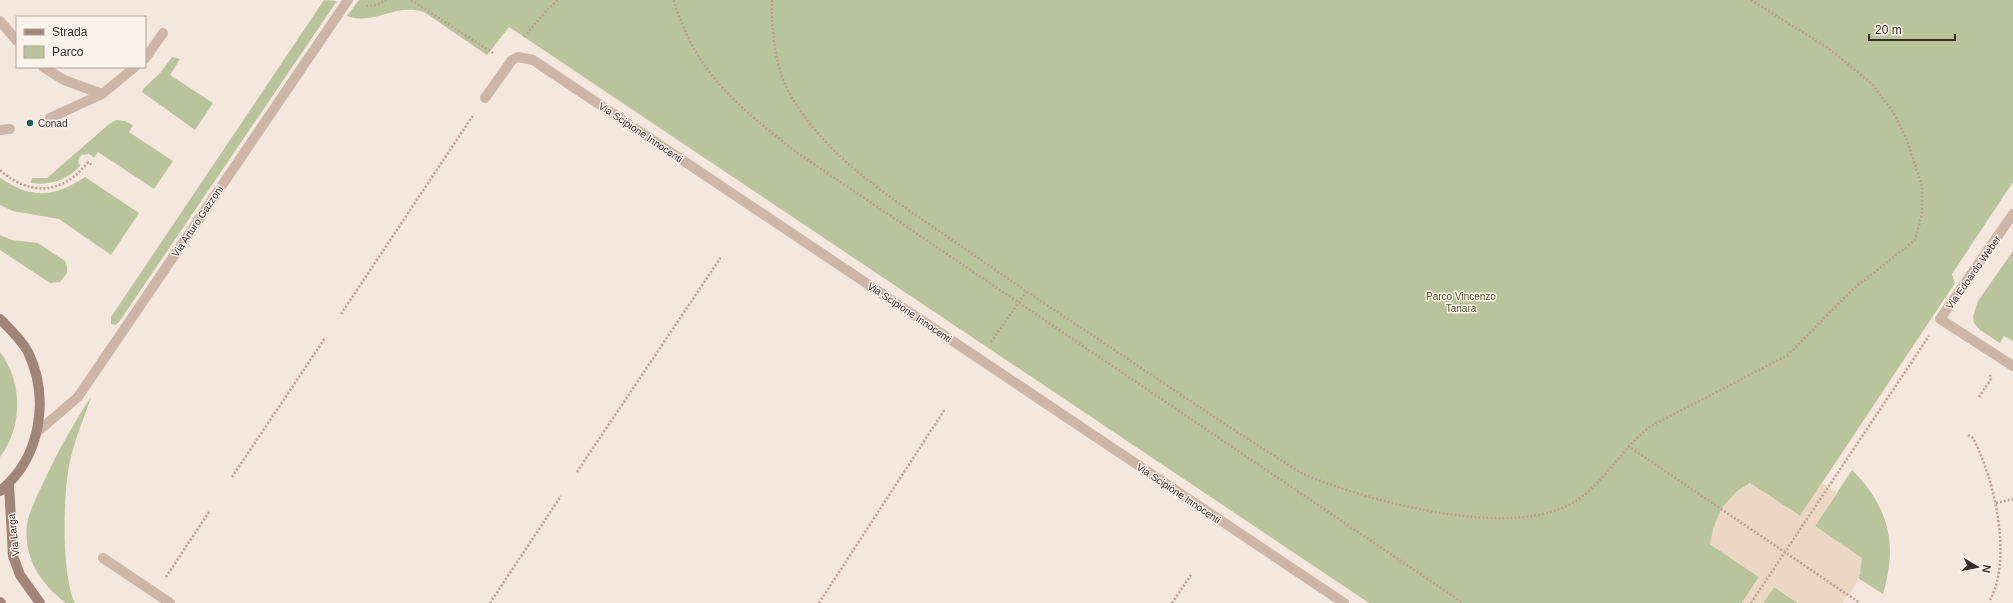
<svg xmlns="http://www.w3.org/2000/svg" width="2013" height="603" font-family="Arial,sans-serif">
	<rect width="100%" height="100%" fill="#f4e7dd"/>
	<path fill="#bac49c" d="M324,0L337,1L119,322L116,325L111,324V317Z
		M359,0H2013V182L1952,274L1955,283L1800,516L1750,483L1710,544L1759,577L1742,603H1369L509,27L487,55L424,12C393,3 376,26 347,16Z
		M172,57L180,59L170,75L213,103L195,130L142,92L143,89L161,72Z
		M116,120L125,121L133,125L129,132L173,161L154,189L98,152L94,158L89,154L81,155L78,161L80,166C66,181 51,185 31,183L32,178H47L108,125Z
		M85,177L139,213L111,255L59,219L13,211L0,205V178C32,199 53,198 85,177Z
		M0,235L12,240L38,243L65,261L67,266V273L60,282L50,283L0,250Z
		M2013,251V341L2004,336L2000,343L1980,330L1974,323L1973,316L1978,301Z
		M0,352C23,382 23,427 0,457Z
		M91,397C84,418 75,439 70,461C63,492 61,575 75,603H66C39,583 21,554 28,519C32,505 40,490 46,477C59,449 74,423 91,397Z
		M1852,470C1889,507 1898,544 1883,594L1858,578L1860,573L1815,526Z
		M1774,587L1798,603H1763Z"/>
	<path fill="#ecd7c4" d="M1750,483L1800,516L1822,483L1837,493L1815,526L1862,558L1860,573L1854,587L1842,603H1798L1774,587L1763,603H1742L1759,577L1710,544L1713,529L1721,509L1737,491Z"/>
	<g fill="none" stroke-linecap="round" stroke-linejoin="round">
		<path stroke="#b9a092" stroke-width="2.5" stroke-dasharray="2 2" stroke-linecap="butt" d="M411,0L493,53
			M674,0C675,8 679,16 682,23C703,80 752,118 799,154L1463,603
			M772,0C771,28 775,69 790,94C825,156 888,196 945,235C987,264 1028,293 1071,321C1148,372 1224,425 1303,474C1368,501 1517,543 1579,499C1607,479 1623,447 1651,426L1788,355L1852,290L1915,240L1922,214V186L1907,140L1893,112L1872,84L1828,48L1751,0
			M366,6L376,5L386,0
			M524,37L546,11L558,0
			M0,170C30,197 64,194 88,162L92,165
			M341,314L474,114
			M991,342L1026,292
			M1979,397L1991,379L1990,375
			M1968,435L1973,438C1994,478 2013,558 1990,600
			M1628,446L1860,603
			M577,472L721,257
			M232,477L325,338
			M1996,503L2013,499
			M166,577L209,512
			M490,603L561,496
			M819,603L945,409
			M1172,603L1191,575
			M1751,603L1929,336"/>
		<path stroke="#cdb6a8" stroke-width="10" d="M0,21L17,41
			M145,59L163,33
			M43,67L64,80L102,94
			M50,118L102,94L135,67
			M0,130L10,129
			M37,432L78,397L348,0
			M103,558L170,603"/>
		<path stroke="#cdb6a8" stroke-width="10" d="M485,98L512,60L518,57L533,60L1344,603
			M2013,214L1940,319L2013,366"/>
		<path stroke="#a18579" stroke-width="10" d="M0,319C10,329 21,339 28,352C50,398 41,458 0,491
			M9,484L13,556L20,575L40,603
			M0,602L1,603"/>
	</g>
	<circle fill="#1c5d5c" stroke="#fbf2ea" stroke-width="1.5" cx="30" cy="123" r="4"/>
	<g text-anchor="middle" stroke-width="3" stroke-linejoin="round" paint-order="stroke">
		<g font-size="10" fill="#392d29" stroke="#fbf2ea" text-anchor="start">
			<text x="38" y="127">Conad</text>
		</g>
		<g font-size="10" fill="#392d29" stroke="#fbf2ea">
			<text transform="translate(641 132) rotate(34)" y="4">Via Scipione Innocenti</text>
			<text transform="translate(197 221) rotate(-56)" y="4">Via Arturo Gazzoni</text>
			<text transform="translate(1973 272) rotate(-55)" y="4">Via Edoardo Weber</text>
			<text transform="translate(910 312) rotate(34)" y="4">Via Scipione Innocenti</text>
			<text transform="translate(1179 493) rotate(34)" y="4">Via Scipione Innocenti</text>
			<text transform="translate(13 535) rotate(-96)" y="4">Via Larga</text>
		</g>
		<g font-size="10" fill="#4c592b" stroke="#fbf2ea">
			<text x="1461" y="300">Parco Vincenzo<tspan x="1461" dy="12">Tanara</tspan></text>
		</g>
	</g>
	<rect x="16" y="16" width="130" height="52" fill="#fbf2ea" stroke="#ada39d"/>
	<rect x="24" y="29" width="20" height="6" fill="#a18579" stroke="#ada39d"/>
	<text x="52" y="36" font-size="12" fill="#392d29">Strada</text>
	<rect x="24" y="46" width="20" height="12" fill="#bac49c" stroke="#ada39d"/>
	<text x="52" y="56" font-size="12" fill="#392d29">Parco</text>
	<g transform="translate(1977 567) rotate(100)" stroke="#fbf2ea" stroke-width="3" paint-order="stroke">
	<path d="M0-3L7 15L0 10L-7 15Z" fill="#392d29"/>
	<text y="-6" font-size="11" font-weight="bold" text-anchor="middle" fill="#392d29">N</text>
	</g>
	<path d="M1869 34v6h86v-6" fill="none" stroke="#392d29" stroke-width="2"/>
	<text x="1875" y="34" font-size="12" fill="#392d29" stroke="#fbf2ea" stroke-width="3" paint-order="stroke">20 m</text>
</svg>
